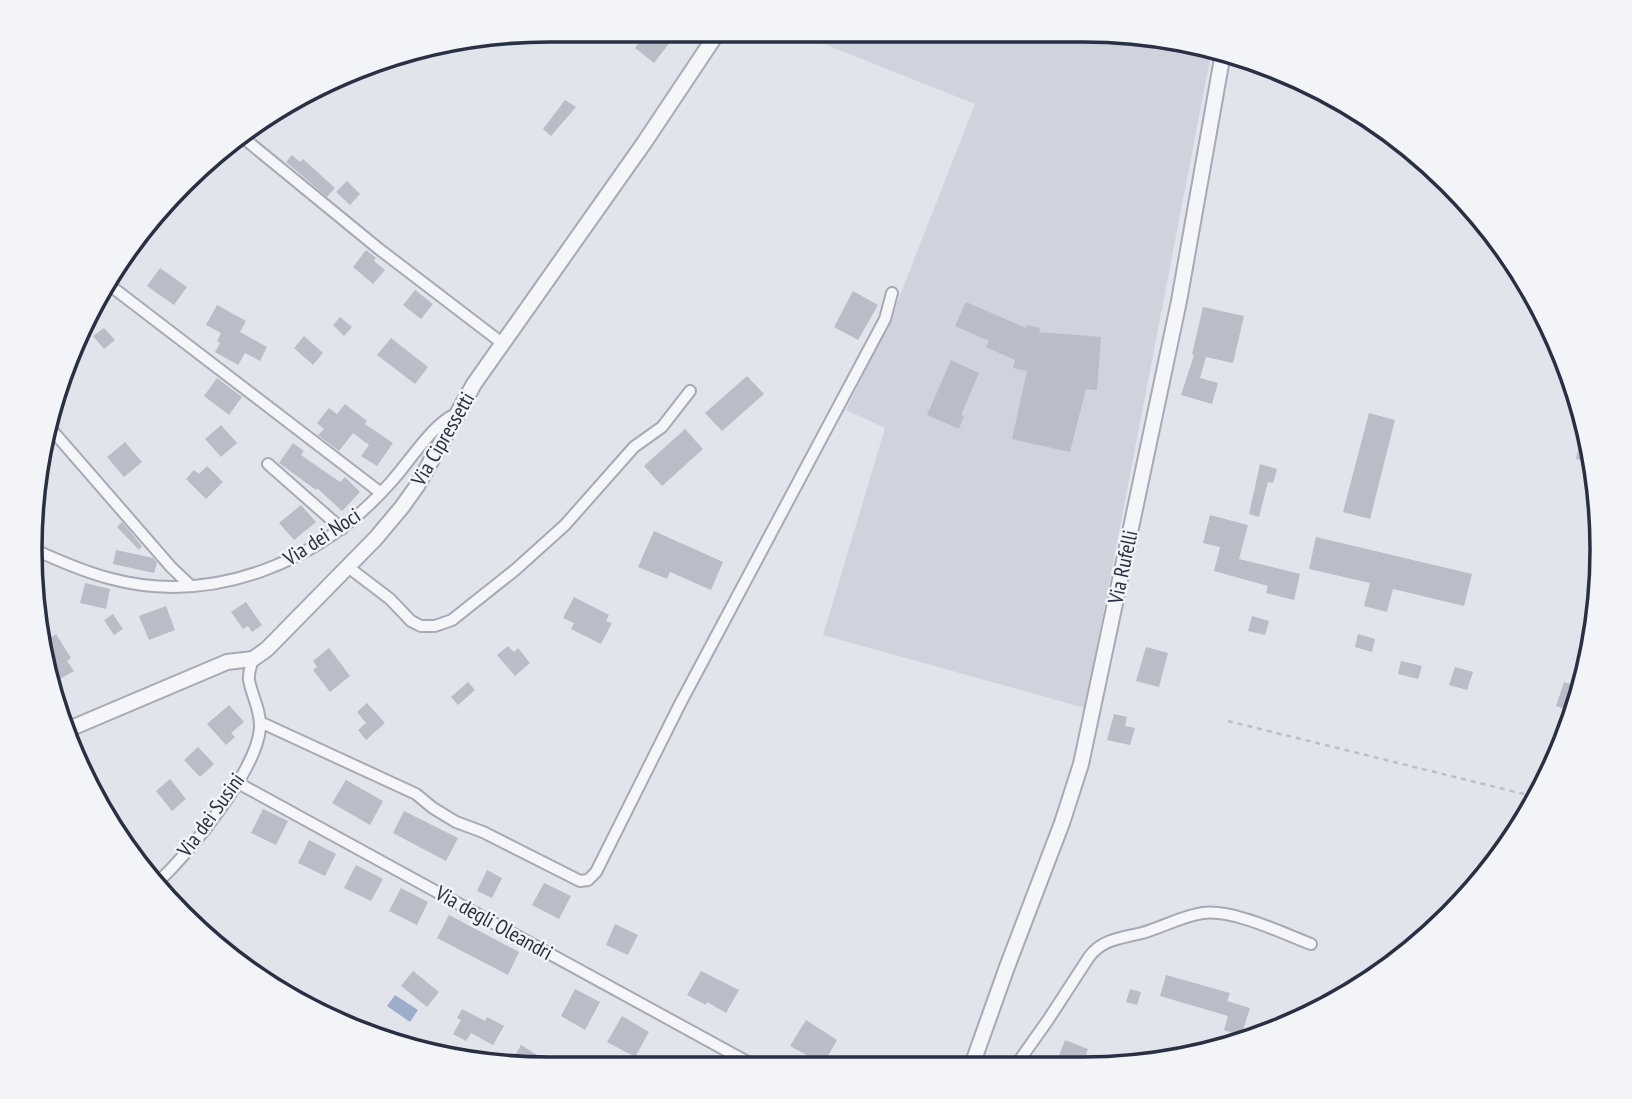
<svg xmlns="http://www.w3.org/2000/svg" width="1632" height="1099" font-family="'PT Sans Narrow',sans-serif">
	<rect width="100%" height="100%" fill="#e2e4eb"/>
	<path fill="#d0d3dd" d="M799,34L1183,40L1212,49L1085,708L823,635L885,428L846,410L890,321L975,104Z"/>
	<path fill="#9caecc" d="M395,995L418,1010L410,1022L387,1006Z"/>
	<path fill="#b9bdc8" d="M648,31L666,32L674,37L654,63L635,48Z
		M565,100L576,107L551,136L543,129Z
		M292,155L300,162L303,159L335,188L327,197L286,162Z
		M347,181L360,194L350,205L336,192Z
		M366,250L376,258L374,261L385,270L373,284L353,267Z
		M160,268L187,287L174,305L147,286Z
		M415,290L433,304L421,319L403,305Z
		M853,291L878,305L858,340L834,327Z
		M966,302L1026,328L1027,325L1040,328L1039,332L1101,337L1097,390L1086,389L1070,452L1012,439L1027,371L1013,368L1015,360L986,347L989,341L955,326Z
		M217,305L246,321L240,332L267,347L260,361L245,353L238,365L215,352L220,343L217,341L221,333L206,325Z
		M1203,307L1244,316L1233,363L1206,357L1200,378L1218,383L1212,404L1181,395L1194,355L1192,354Z
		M340,317L352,327L344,336L333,325Z
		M104,328L115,340L104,349L93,336Z
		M304,336L323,353L313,365L294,348Z
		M391,338L428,367L415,384L377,355Z
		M951,360L979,373L961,415L964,416L959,429L927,415Z
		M747,376L764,394L722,431L705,413Z
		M217,378L242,397L229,415L204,396Z
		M345,404L367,421L365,424L393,443L377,466L361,456L369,445L353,433L339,451L318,435L324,429L317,423L329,408L337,414Z
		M1369,413L1395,420L1370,519L1343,512Z
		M1584,421L1592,448L1594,463L1576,459Z
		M221,425L237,443L221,457L205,439Z
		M685,429L703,449L662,486L644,466Z
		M125,442L142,462L124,477L107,457Z
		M293,443L304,451L301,455L340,482L345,477L360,492L342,511L317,488L316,490L279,463Z
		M1260,464L1277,469L1273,483L1268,482L1259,517L1249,514Z
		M207,466L223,482L206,499L186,479L194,470L199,474Z
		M301,505L316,522L294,540L279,523Z
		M1210,515L1248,525L1239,559L1300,574L1294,600L1266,593L1268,586L1214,571L1220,547L1203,543Z
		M122,522L142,546L139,550L117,527Z
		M654,531L723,562L711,590L670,572L667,579L638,567Z
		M1316,537L1472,574L1464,606L1393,589L1387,612L1364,606L1370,583L1309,569Z
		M116,550L153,558L157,563L154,573L113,564Z
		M85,583L110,589L106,609L80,603Z
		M574,597L609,615L606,621L612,623L601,644L571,629L574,623L563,618Z
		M246,602L262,625L252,632L248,626L243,629L231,612Z
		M166,606L175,630L149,640L139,616Z
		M37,613L52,637L56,634L71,658L67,661L74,671L60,679L53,667L47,671L40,651Z
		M113,614L123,629L114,635L104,620Z
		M1252,616L1269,621L1265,635L1248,631Z
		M1358,634L1375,639L1372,652L1355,647Z
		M508,646L514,652L518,648L530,663L515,676L497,655Z
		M1146,647L1168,653L1159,687L1136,681Z
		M329,648L350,676L330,692L313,670L317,667L313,661Z
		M1401,661L1422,666L1418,679L1398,674Z
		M1455,667L1473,672L1467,690L1449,685Z
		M468,682L475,690L458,705L451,697Z
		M1564,682L1581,688L1574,712L1556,706Z
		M367,703L385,723L366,740L358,730L366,723L357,712Z
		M229,705L244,722L231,733L235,737L226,745L207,724Z
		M1114,714L1127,717L1125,726L1135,728L1130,745L1107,740Z
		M198,747L214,764L200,777L184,760Z
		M170,779L186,799L172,811L156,791Z
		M346,780L383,801L370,825L332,803Z
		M102,800L122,822L115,829L99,809L97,803Z
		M263,809L288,821L276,845L251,833Z
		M404,811L458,838L446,861L393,833Z
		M309,840L336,854L325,876L298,863Z
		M356,865L383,879L371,901L344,888Z
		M487,870L502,878L492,898L477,891Z
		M544,883L571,896L559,919L532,905Z
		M401,888L428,902L417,925L389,911Z
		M449,915L519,952L508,975L437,938Z
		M615,924L638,935L628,955L606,945Z
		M413,971L439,992L427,1007L401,986Z
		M701,971L739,990L726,1013L707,1002L706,1005L687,995Z
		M1166,975L1230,993L1227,1001L1250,1008L1241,1036L1224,1030L1228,1016L1160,996Z
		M575,989L600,1002L585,1030L561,1016Z
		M1130,989L1141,992L1137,1005L1126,1002Z
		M462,1009L485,1021L487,1017L504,1026L493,1045L471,1033L466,1041L453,1034L461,1020L457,1018Z
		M622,1016L649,1032L635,1057L607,1042Z
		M806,1020L837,1040L824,1063L813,1056L812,1058L790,1046Z
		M1065,1040L1088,1049L1082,1065L1059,1056Z
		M521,1045L547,1061L512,1060Z"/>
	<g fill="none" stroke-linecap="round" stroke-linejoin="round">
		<defs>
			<path id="minor" d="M241,136L379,249L502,343
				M108,284L381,493
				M51,429L171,567L191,586
				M268,464L342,529
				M33,549C57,560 82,571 108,578C213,607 322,561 391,482C407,465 436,419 457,414
				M348,567L390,599L411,621L421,626H435L452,620L515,570L565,525L634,447L662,427L690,391
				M260,722L416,794L433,808L456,822L483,832L580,881L588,880L596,872L680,704L885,319L892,293
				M238,783L751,1064
				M156,884C188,854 257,771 260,728C261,710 252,697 249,680C248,673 251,666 253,659
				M1014,1068L1048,1020L1089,957C1102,939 1122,938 1142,933C1163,927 1182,916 1203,913C1233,909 1282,933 1311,944"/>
			<path id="tertiary" d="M69,729L227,662L253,659L267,649L376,538L402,507L417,486L474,384L644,143L718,32
				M971,1068L1007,967L1062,823L1081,764L1179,301L1223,53"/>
		</defs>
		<use href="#minor" stroke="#a7aab5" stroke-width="14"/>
		<use href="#tertiary" stroke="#a7aab5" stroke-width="18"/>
		<path stroke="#bcbfc6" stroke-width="2.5" stroke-dasharray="5 5" stroke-linecap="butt" d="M1228,721L1536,797
			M1296,1008L1313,1013"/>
		<use href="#minor" stroke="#f5f6f9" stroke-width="10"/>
		<use href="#tertiary" stroke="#f5f6f9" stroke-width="14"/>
	</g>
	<g text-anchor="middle" stroke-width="5" stroke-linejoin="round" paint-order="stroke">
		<g font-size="21" fill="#293043" stroke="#f2f4f8">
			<text transform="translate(443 439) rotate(-60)" y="7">Via Cipressetti</text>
			<text transform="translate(322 537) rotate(-33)" y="7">Via dei Noci</text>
			<text transform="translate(1123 567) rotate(-78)" y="7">Via Rufelli</text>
			<text transform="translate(211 815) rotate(-54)" y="7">Via dei Susini</text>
			<text transform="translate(494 923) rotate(29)" y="7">Via degli Oleandri</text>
		</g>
	</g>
	<path d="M0 0H1632V1099H0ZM549 42H1083A507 507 0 0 1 1590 549V550A507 507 0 0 1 1083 1057H549A507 507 0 0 1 42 550V549A507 507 0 0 1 549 42Z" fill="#f2f4f8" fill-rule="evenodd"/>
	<path fill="none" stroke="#293043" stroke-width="3.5" d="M549 42H1083A507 507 0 0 1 1590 549V550A507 507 0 0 1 1083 1057H549A507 507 0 0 1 42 550V549A507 507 0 0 1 549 42Z"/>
</svg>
